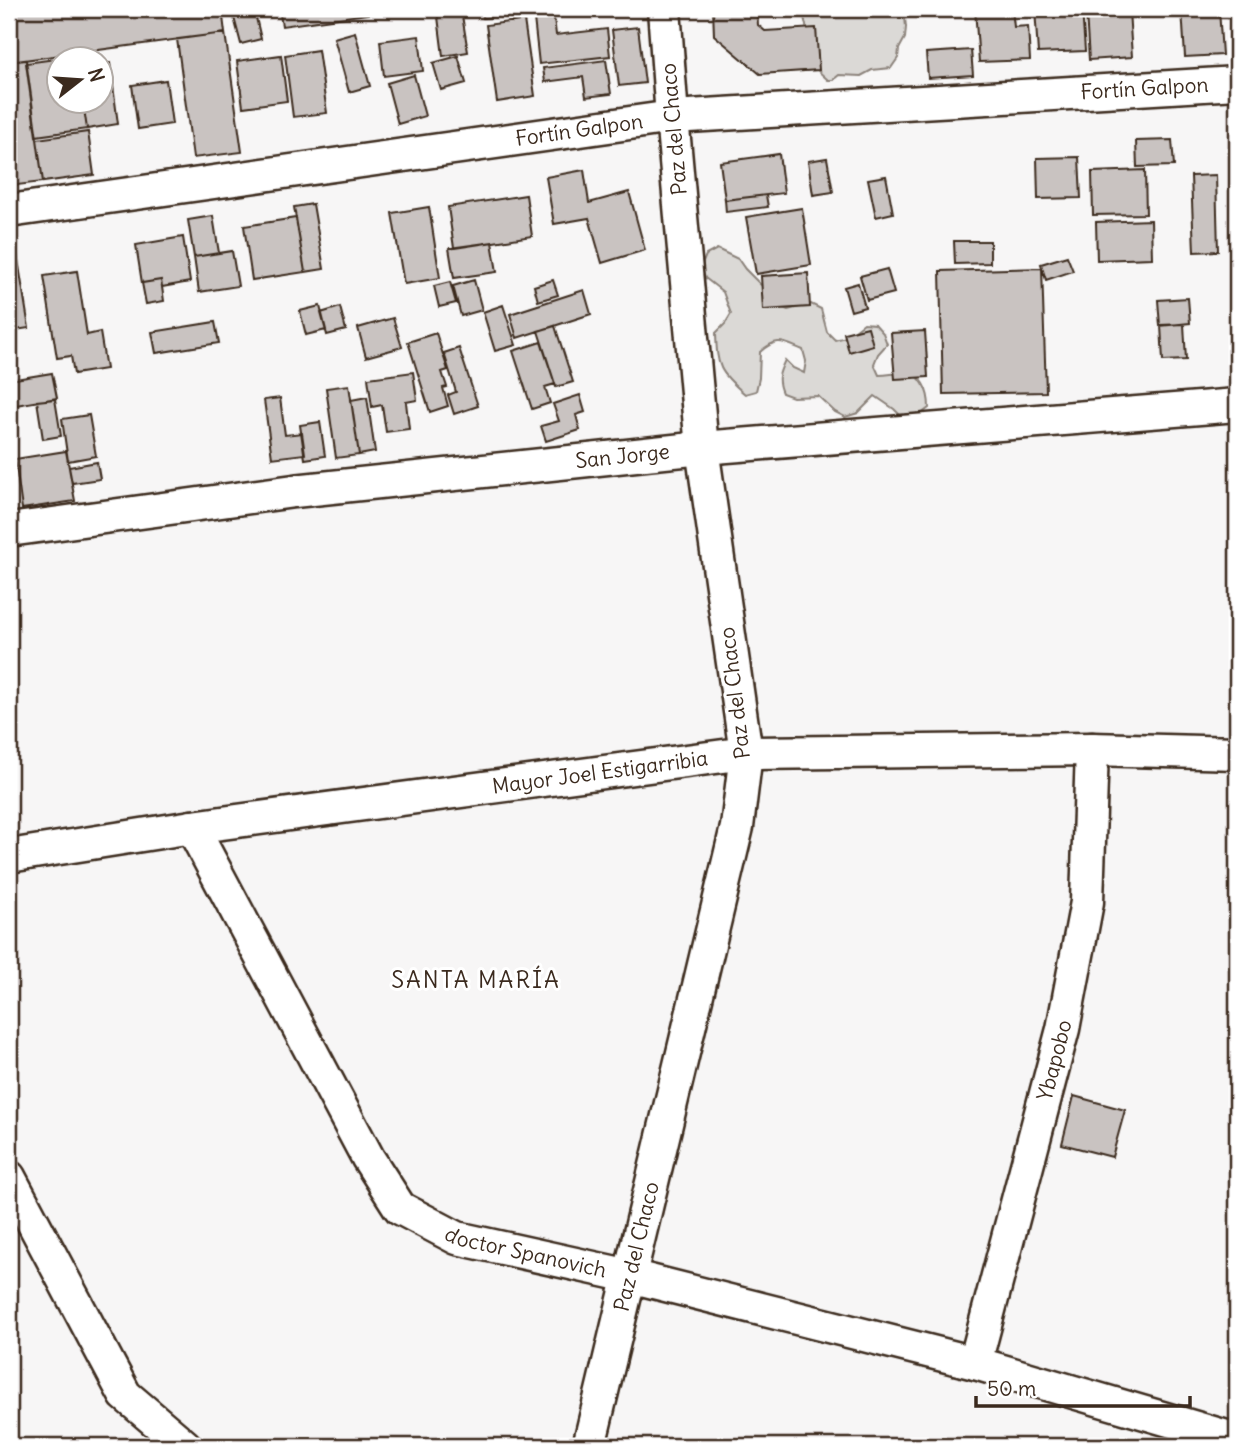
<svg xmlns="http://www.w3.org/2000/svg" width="1246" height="1455" font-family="Delius,sans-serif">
	<rect width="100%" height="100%" fill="#f7f6f6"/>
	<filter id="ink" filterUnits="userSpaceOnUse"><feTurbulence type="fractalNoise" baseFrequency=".0143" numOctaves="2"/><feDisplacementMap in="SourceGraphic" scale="14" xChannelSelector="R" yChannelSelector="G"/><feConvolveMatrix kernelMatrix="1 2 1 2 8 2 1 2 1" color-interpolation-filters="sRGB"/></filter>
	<g filter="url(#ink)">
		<path fill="#dbd9d6" stroke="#8b827a" stroke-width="2" d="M779,9H904L906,27L905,38L899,49L898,58L891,68L872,70L861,76L839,75L833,80H828L816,69L804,17C793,17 788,16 779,9Z
			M717,249L738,259L745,269L771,295L777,306L788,310L811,304L821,309L827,332L835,340L846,337L864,323L875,324L883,333L887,344L878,354L874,364L879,375C889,375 893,373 902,373C922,371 929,392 929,408L914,419L903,418L894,409L875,396L858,413L845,417L835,412L818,396L793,397L782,393C776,379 779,373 785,360L793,368L804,373L806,361L803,350C783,342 778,336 760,352L759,378L756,391L745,394C719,372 717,367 716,333L725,324L731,314L723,292L705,278L701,267L706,255Z"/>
		<path fill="#c9c3c1" stroke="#3b2a1e" stroke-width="2" d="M9,9H222L225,33L9,62Z
			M238,9H254L261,39L241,44L232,10Z
			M279,9H403L282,26Z
			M437,9H461L468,52L443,56Z
			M482,9H498L499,16L483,18Z
			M511,9H530L531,19L513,22Z
			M533,9H553L556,35L607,29L610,56L539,64Z
			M713,9H757L758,25L765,31L816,28L819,70L760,74L714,35Z
			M975,9H1012L1014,27L1028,26L1030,60L979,62Z
			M1035,9H1082L1085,51L1038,53Z
			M1182,9H1219L1222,55L1185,57Z
			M1230,9H1237V55H1233Z
			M1129,10L1132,57L1089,60L1086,13Z
			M524,20L535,96L497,102L486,25Z
			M638,27L645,83L619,86L612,30Z
			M355,32L370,86L349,92L334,38Z
			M225,33L242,152L193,158L177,39Z
			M419,36L423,71L384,76L380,41Z
			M318,50L327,113L293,117L285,55Z
			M971,50L973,75L928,78L926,53Z
			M281,55L287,101L243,107L237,61Z
			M77,56V60H60V102H83L87,129L36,136L26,63Z
			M458,56L466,83L441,90L433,63Z
			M26,60L43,182L9,186V62Z
			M606,60L611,94L586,97L583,77L545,82L543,68Z
			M110,63L118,124L87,129L83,102H102V64Z
			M414,75L425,116L398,124L387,83Z
			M166,80L172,124L138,129L132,85Z
			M88,132L94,175L43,182L37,139Z
			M1172,140L1174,166L1137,167L1136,141Z
			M779,154L784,193L725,200L720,162Z
			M1079,157L1081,198L1038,199L1037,158Z
			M827,158L833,192L813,195L808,161Z
			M584,170L589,203L629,192L645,250L602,263L589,218L554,224L546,177Z
			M1145,170L1146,214L1093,215L1092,172Z
			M1216,175L1218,251L1194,252L1191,176Z
			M886,176L893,213L876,217L868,179Z
			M526,195L532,236L454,248L448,207Z
			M766,195L768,207L726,212L725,200Z
			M313,204L324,269L305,272L294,207Z
			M429,207L440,278L404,284L392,213Z
			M802,208L811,265L756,274L746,217Z
			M213,216L219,253L194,257L188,220Z
			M296,218L305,272L252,280L244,226Z
			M1151,220L1152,258L1097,260L1096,222Z
			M183,237L190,282L162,287L161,280L142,283L136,245Z
			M15,241L29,328L9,331V242Z
			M954,241H990V263L955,264Z
			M492,242L497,272L454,278L449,248Z
			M232,251L238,286L199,292L194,257Z
			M1067,256L1073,271L1046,280L1041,264Z
			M1042,268L1046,392L943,394L940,271Z
			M887,269L894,293L867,300L860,276Z
			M77,271L87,335L100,332L106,369L74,374L71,356L57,358L44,276Z
			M808,273L810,307L763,310L761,276Z
			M161,280L164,301L146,304L142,283Z
			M474,280L482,310L461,316L453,286Z
			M553,280L558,295L538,301L534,286Z
			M450,282L456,303L439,307L434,286Z
			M858,283L865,307L851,311L844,287Z
			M584,290L591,314L517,338L510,314Z
			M1188,298L1190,323L1160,326L1158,300Z
			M503,305L516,345L495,351L483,312Z
			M320,306L326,330L306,335L300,311Z
			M340,307L346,330L327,335L321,313Z
			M393,318L402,347L366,357L358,328Z
			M215,322L219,343L156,353L152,332Z
			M1184,324L1186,360L1163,361L1161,325Z
			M555,326L573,382L556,387L538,331Z
			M868,327L873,345L849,352L844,333Z
			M925,331L928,377L895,379L891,333Z
			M436,333L448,370L442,372L447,387L443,388L448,406L430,412L408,342Z
			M541,342L555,384L545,387L550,403L532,409L513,351Z
			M459,348L478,406L454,414L448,395L456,392L444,353Z
			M413,372L417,400L406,402L409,429L386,432L382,405L372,407L368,378Z
			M52,373L57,398L10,406L9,380Z
			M349,385L359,455L336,458L326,388Z
			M580,395L585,412L576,415L580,430L546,441L541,426L559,421L553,404Z
			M367,397L375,452L359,455L351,400Z
			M280,398L285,435L302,433L305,454L272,458L264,400Z
			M55,399L61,436L43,439L37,401Z
			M89,415L96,456L68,461L62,419Z
			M320,422L325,456L305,459L300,425Z
			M66,451L75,501L22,509L15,459Z
			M97,462L100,479L72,483L69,467Z
			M1074,1096L1125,1110L1112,1157L1062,1144Z"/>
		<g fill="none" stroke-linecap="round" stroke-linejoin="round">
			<defs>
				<g id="street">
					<path id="s1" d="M9,211L672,117L1237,83"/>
					<path id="s2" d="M9,530L294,491L702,448L1237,405"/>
					<path id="s3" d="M192,827L368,1158L400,1208L457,1238L630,1276L975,1363L1237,1440"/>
					<path id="s4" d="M9,856L192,827L746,753L1092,749L1237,753"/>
					<path d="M9,1177L125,1395L185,1446"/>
					<path id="s5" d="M975,1363L1063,1029L1087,902L1092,749"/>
					<path id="s6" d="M589,1446L737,827L746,753L702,448L672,117L664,9"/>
				</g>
			</defs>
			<use href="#street" stroke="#3b2a1e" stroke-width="37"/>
			<use href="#street" stroke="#fff" stroke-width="32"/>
		</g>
	</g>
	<g text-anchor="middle" stroke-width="6" stroke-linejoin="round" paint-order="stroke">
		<g font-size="21" fill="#3b2a1e" stroke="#fff">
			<text dy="7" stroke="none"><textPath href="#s1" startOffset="1143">Fortín Galpon</textPath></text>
			<text transform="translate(674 129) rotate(-95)" y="7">Paz del Chaco</text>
			<text dy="7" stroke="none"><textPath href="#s1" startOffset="576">Fortín Galpon</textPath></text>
			<text dy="7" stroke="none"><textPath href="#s2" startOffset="618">San Jorge</textPath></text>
			<text transform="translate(735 693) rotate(-97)" y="7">Paz del Chaco</text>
			<text dy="7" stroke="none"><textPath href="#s4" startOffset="597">Mayor Joel Estigarribia</textPath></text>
			<text dy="7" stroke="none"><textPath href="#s5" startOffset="313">Ybapobo</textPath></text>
			<text dy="7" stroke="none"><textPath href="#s6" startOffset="205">Paz del Chaco</textPath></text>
			<text dy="7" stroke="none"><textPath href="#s3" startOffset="569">doctor Spanovich</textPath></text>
		</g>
		<g font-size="23" letter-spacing="2" fill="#3b2a1e" stroke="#fff">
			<text x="476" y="988">SANTA MARÍA</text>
		</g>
	</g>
	<rect width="1246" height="1455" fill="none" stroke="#fff" stroke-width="35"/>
	<rect x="18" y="18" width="1211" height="1420" fill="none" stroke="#3b2a1e" stroke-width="2.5" filter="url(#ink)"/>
	<g transform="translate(80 80) rotate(73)"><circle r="33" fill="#ffffff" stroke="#b1aaa5" stroke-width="2"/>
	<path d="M0-5L12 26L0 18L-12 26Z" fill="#3b2a1e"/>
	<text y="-10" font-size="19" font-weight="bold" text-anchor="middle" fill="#3b2a1e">N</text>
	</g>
	<path d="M976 1396v10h214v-10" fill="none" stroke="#3b2a1e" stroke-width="3.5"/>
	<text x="987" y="1396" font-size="21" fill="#3b2a1e" stroke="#ffffff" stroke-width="5" paint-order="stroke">50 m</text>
</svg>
